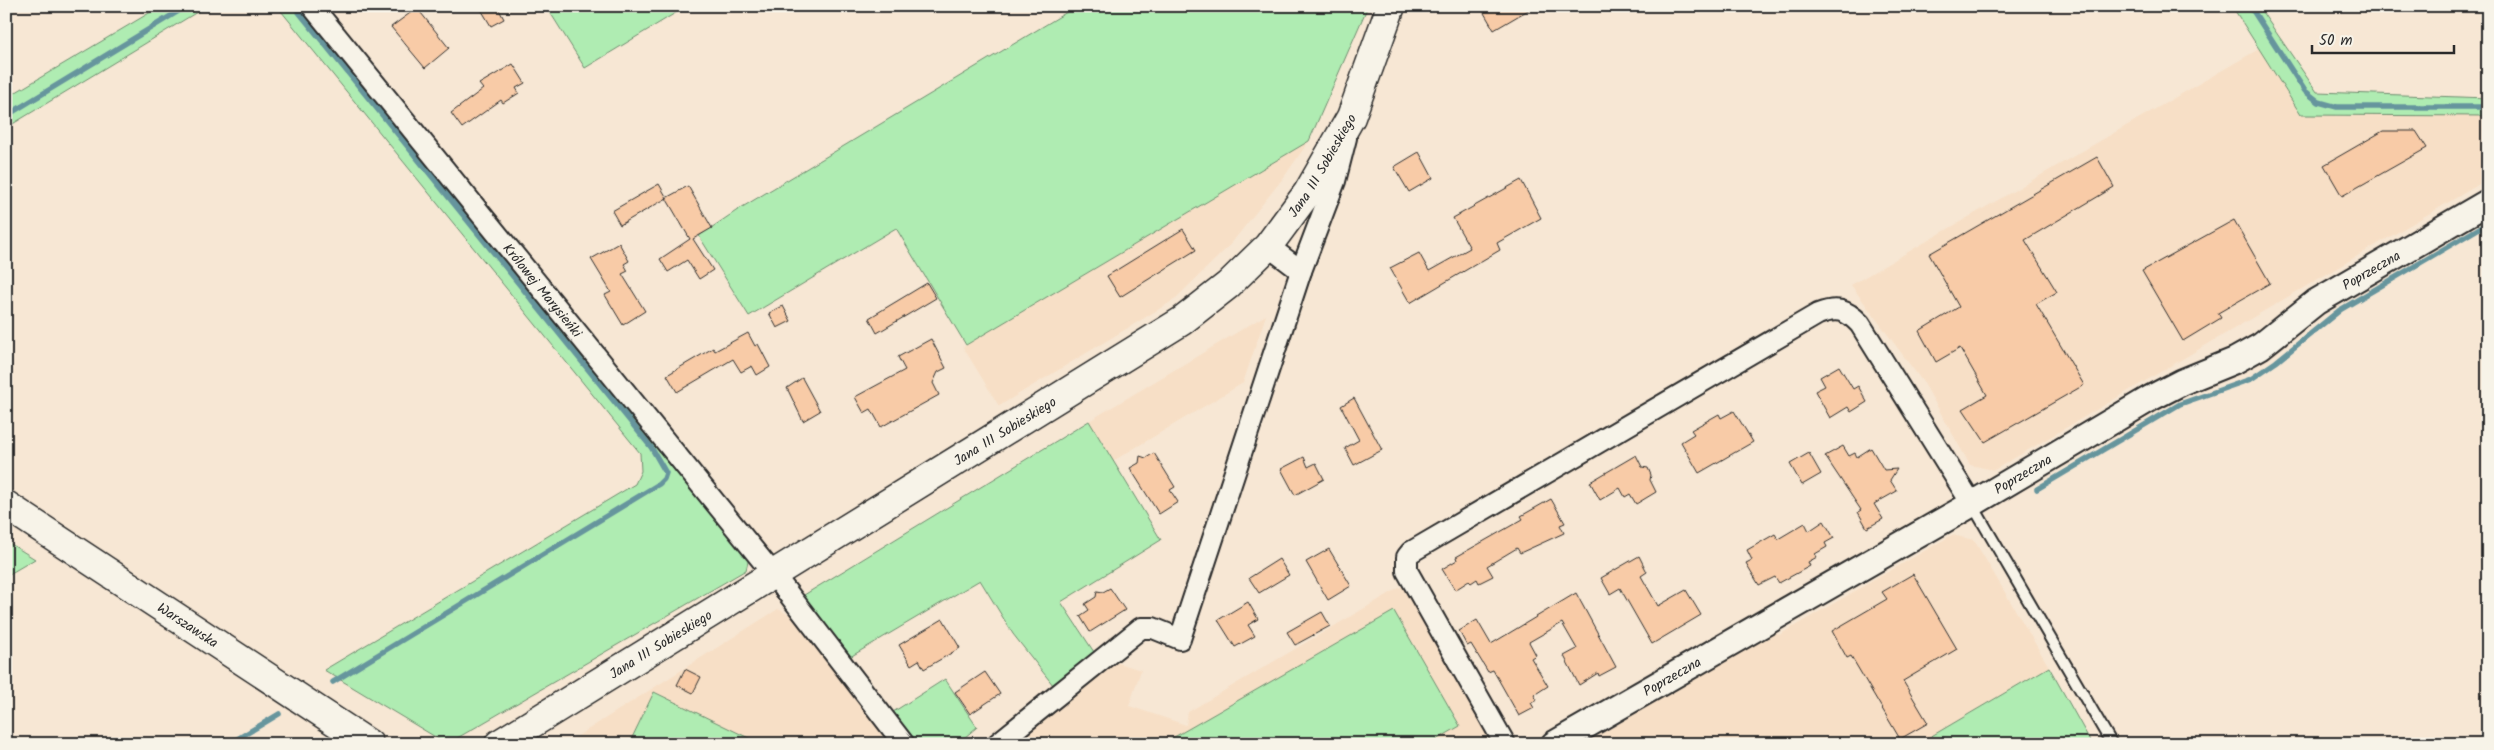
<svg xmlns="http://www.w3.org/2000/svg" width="2494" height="750" font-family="Kalam,sans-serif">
	<rect width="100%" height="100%" fill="#f7e7d4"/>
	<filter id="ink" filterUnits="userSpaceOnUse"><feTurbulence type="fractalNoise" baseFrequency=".02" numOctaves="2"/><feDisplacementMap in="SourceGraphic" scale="10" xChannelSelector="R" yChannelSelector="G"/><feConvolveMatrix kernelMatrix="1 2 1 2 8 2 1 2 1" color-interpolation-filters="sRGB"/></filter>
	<g filter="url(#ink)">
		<path fill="#f7dfc6" d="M2259,49L2301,115L2488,116V179L1994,470L1970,465L1925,385L1851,285Z
			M1309,141L1284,177L1230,245L1174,300L999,406L963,347Z
			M1266,315L1243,383L1113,461L1089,421Z
			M1952,535L1974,540L2049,667L1918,744H1583L1776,633L1779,635Z
			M1404,585L1495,744H1012L1112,661L1141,670L1129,706L1186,725L1188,712Z
			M778,609L793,617L893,744H565Z"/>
		<path fill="#afecb2" stroke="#6d8c6e" d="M161,6H207L6,128V98Z
			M277,6H301L749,558L746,570L447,744L324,670L635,484L641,471L640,453Z
			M552,6H687L585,68L548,9Z
			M1077,6H1368L1309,141L966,345L896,228L749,316L699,236L739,209Z
			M2232,6H2258L2317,92L2488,98V116L2301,115Z
			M1089,421L1161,540L1061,602L1094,652L1053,685L1013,634L980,580L850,657L807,601L804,595Z
			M6,541L35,559L6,576Z
			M1394,611L1460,726L1429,744H1162Z
			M2049,667L2092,744H1918Z
			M945,679L977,727L957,744H918L893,712Z
			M654,692L761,744H629Z"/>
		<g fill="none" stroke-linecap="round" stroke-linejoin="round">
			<path stroke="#66959d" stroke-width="5.5" d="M294,6L651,447L666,473L664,479L659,484L333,682
				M2250,6L2305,91L2319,102L2337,107H2488
				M6,116L187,6
				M2037,489L2180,404L2251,379L2276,362L2340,310L2488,223
				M229,744L279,714"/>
		</g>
		<path fill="#f8cba7" stroke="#2b2b2b" d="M479,6H497L504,19L491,26Z
			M1480,6H1535L1494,30Z
			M417,8L449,48L425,68L391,27Z
			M513,64L525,83L516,88L519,93L503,103L501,100L462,128L451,113L483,89L479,84Z
			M2383,131H2416L2427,148L2342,196L2324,165Z
			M1419,152L1433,178L1409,192L1394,167Z
			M2097,157L2114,187L2025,240L2057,292L2036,304L2084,385L1985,442L1963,409L1987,395L1960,348L1936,362L1919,331L1959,307L1929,254Z
			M1521,180L1541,218L1497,243L1500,250L1410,303L1390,268L1419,253L1429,271L1470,248L1453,218Z
			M659,184L667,198L620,225L612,211Z
			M688,186L712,228L693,239L713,270L699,279L687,260L668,272L660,259L690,239L666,198Z
			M2234,220L2270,283L2218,313L2221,318L2183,341L2142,271Z
			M1183,229L1196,250L1120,297L1107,276Z
			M619,243L629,261L624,264L628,271L622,274L645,311L623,325L605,295L611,292L591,259Z
			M927,283L936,298L877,333L869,318Z
			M783,306L791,321L777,328L769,313Z
			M748,333L755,346L758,344L770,367L757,375L752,366L741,372L733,359L677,392L667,375L713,348L715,351Z
			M931,339L946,368L938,372L933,383L939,395L881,427L871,409L864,413L855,397L905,370L898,357Z
			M1839,366L1853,389L1858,386L1867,402L1851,412L1848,407L1830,418L1815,391L1825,386L1820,377Z
			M802,378L820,411L803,421L787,388Z
			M1354,398L1382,450L1354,465L1345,448L1359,440L1341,406Z
			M1734,411L1753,442L1699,473L1681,442L1694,434L1691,430L1719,414L1721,418Z
			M1843,446L1849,456L1855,453L1857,457L1871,448L1884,470L1897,469L1890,480L1897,491L1874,504L1883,519L1867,528L1858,512L1861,510L1825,456Z
			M1154,453L1175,487L1170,490L1178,502L1159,514L1130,468L1139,463L1140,456L1146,458Z
			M1809,453L1821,474L1802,485L1790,464Z
			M1636,455L1642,467L1648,468L1651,475L1650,480L1656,492L1636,504L1630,494L1625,497L1620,488L1600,500L1590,482Z
			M1304,457L1308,467L1316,463L1324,479L1295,495L1281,469Z
			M1551,499L1565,523L1560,525L1564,533L1520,553L1517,548L1487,566L1493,576L1479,583L1477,579L1471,583L1469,581L1455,590L1442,569L1457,560L1456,557L1523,519L1521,516Z
			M1824,521L1834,538L1825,543L1827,547L1815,554L1817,557L1808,562L1810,566L1779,583L1775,577L1759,585L1746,563L1752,560L1747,550L1775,534L1778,539L1805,523L1809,531Z
			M1329,549L1351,586L1328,600L1306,562Z
			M1639,556L1647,572L1641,576L1658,606L1686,590L1701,615L1652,644L1620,588L1610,594L1601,578Z
			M1279,559L1289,575L1259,593L1249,578Z
			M1913,574L1957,649L1903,681L1928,723L1900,739L1851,656L1847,658L1832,631L1887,599L1882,592Z
			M1110,588L1125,610L1090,632L1080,616L1089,610L1085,604L1096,597L1097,591L1103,592Z
			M1576,593L1616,667L1599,676L1598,673L1579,685L1564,656L1577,649L1562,623L1529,642L1536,655L1531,658L1548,686L1534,695L1537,700L1531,703L1534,708L1519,716L1493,670L1488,672L1471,644L1467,646L1459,631L1477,620L1491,644Z
			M1248,602L1258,619L1248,625L1255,636L1235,647L1218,620Z
			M1322,612L1330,626L1295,645L1287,632Z
			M943,619L960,648L924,669L919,660L911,665L899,645Z
			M685,669L701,677L693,693L677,685Z
			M985,672L1000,694L970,714L955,692Z"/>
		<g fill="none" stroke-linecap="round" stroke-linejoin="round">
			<defs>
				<path id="service" d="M1972,504L2112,744"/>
				<g id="minor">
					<path id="s1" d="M312,6L774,575L904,744"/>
					<path d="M1301,271L1335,181L1346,138"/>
					<path d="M997,744L1141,628H1153L1180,639L1301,271L1268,246"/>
					<path d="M1505,744L1407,571V557L1411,552L1818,314C1836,307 1846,309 1860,324L1972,504"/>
				</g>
				<g id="tertiary">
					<path id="s2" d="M1554,744L1972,504L2151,398L2182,382L2236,360L2261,346L2316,302L2488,202"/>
				</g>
				<g id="secondary">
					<path id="s3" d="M6,505L369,744"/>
					<path id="s4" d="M499,744L1182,321L1228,285L1268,246L1308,192L1351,117L1391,6"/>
				</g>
			</defs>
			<use href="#service" stroke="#2b2b2b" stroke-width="14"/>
			<use href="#minor" stroke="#2b2b2b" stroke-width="24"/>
			<use href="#tertiary" stroke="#2b2b2b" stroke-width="29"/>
			<use href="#secondary" stroke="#2b2b2b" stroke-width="31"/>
			<use href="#service" stroke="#f7f3e8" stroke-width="10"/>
			<use href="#minor" stroke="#f7f3e8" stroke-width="20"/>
			<use href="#tertiary" stroke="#f7f3e8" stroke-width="25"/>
			<use href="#secondary" stroke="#f7f3e8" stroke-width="28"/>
		</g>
	</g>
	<g text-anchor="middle" stroke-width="4" stroke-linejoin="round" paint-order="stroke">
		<g font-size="14" fill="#2b2b2b" stroke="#f7f3e8">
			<text dy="5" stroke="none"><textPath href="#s4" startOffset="1015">Jana III Sobieskiego</textPath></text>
			<text dy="5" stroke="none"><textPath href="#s2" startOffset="946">Poprzeczna</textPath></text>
			<text dy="5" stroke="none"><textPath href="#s1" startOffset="366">Królowej Marysieńki</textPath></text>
			<text dy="5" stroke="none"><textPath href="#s4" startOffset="595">Jana III Sobieskiego</textPath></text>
			<text dy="5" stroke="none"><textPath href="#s2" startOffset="541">Poprzeczna</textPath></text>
			<text dy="5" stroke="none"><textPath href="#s3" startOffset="218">Warszawska</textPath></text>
			<text dy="5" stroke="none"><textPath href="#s4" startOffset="190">Jana III Sobieskiego</textPath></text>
			<text dy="5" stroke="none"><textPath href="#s2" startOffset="136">Poprzeczna</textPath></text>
		</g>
	</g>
	<rect width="2494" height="750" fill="none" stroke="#f7f3e8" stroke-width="25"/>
	<rect x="12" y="12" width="2469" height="725" fill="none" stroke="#2b2b2b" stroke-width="2" filter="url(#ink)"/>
	<path d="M2312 45v8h142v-8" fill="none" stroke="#2b2b2b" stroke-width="2.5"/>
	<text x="2319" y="45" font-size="15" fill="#2b2b2b" stroke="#f7f3e8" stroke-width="4" paint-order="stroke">50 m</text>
</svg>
